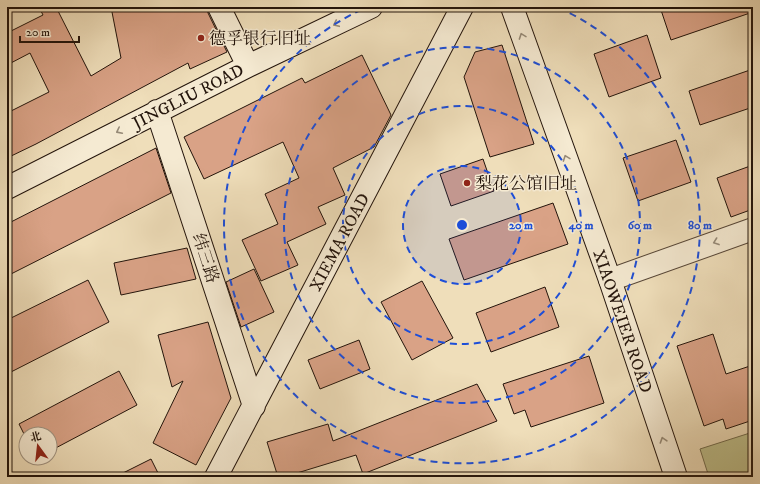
<svg xmlns="http://www.w3.org/2000/svg" width="760" height="484" font-family="'IM FELL DW Pica','Noto Serif SC',serif">
	<rect width="100%" height="100%" fill="#efdeba"/>
	<filter id="stains"><feTurbulence type="fractalNoise" baseFrequency=".005" numOctaves="4"/><feColorMatrix values="0 0 0 0 .2 0 0 0 0 .09 0 0 0 0 .02 0 0 0 .5 -.17"/></filter>
	<radialGradient id="worn" r=".72"><stop offset=".6" stop-color="#630" stop-opacity="0"/><stop offset="1" stop-color="#630" stop-opacity=".3"/></radialGradient>
	<path fill="#bec08c" stroke="#706a4c" d="M753,432V477H709L700,449Z"/>
	<path fill="#d9a286" stroke="#23140b" d="M39,7H56L91,76L121,58L111,7H207L208,13L227,52L190,69L188,63L36,144L7,158V113L49,92L30,53L7,65V33L43,15Z
		M660,7H753V12L671,40Z
		M647,35L661,78L609,97L594,54Z
		M502,45L534,144L490,157L464,77L475,52Z
		M362,55L391,115L374,147L333,168L345,195L318,207L326,224L287,242L298,265L261,281L242,240L278,224L265,194L299,178L283,142L204,179L184,137L302,78L305,83Z
		M753,69V107L700,125L689,91Z
		M676,140L691,182L638,201L623,158Z
		M156,148L171,193L7,276V224Z
		M483,159L494,191L451,206L440,174Z
		M753,165V209L731,217L717,178Z
		M553,203L568,244L464,280L449,239Z
		M187,248L196,279L121,295L114,263Z
		M254,269L274,312L241,327L226,282Z
		M88,280L109,322L7,374V320Z
		M422,281L453,338L412,360L381,302Z
		M545,287L559,327L491,352L476,313Z
		M208,322L231,398L196,465L153,443L183,381L172,387L158,335Z
		M713,334L726,374L753,365V420L726,429L723,419L704,426L677,346Z
		M359,340L370,369L320,389L308,360Z
		M589,356L604,403L531,427L525,410L514,414L503,384Z
		M119,371L137,405L50,451V434H26V438L19,424Z
		M477,384L497,421L363,474L356,455L284,477H278L267,442L328,424L333,441Z
		M151,459L160,477H115Z"/>
	<g fill="none" stroke-linecap="round" stroke-linejoin="round">
		<defs>
			<path id="street" d="M610,280L753,229"/>
			<path id="secondary" d="M219,7L248,66
				M512,7L610,280L676,477
				M157,111L254,406
				M7,188L248,66L371,7
				M216,477L462,7"/>
		</defs>
		<use href="#street" stroke="#564637" stroke-width="24"/>
		<use href="#secondary" stroke="#23140b" stroke-width="24"/>
		<use href="#street" stroke="#f5ead2" stroke-width="22"/>
		<use href="#secondary" stroke="#f5ead2" stroke-width="22"/>
	</g>
	<defs><path id="oneway-chevron" d="M-2-3.5L2.5 0L-2 3.5" fill="none" stroke-width="1.6" stroke-linecap="round" stroke-linejoin="round"/></defs>
	<g stroke="#968a78">
		<use href="#oneway-chevron" transform="translate(336 24) rotate(155)"/>
		<use href="#oneway-chevron" transform="translate(522 36) rotate(-110)"/>
		<use href="#oneway-chevron" transform="translate(119 131) rotate(153)"/>
		<use href="#oneway-chevron" transform="translate(566 158) rotate(-110)"/>
		<use href="#oneway-chevron" transform="translate(716 242) rotate(160)"/>
		<use href="#oneway-chevron" transform="translate(663 440) rotate(-108)"/>
	</g>
	<circle cx="462" cy="225" r="59" fill="#1d4ed8" fill-opacity=".12"/>
	<g fill="none" stroke="#1d4ed8" stroke-width="2" stroke-dasharray="7 5">
		<circle cx="462" cy="225" r="59"/>
		<circle cx="462" cy="225" r="119"/>
		<circle cx="462" cy="225" r="178"/>
		<path d="M559 8A238 238 0 1 1 365 8"/>
	</g>
	<g fill="#8f2418" stroke="#f5ead2" stroke-width="1.5">
		<circle cx="201" cy="38" r="4"/>
		<circle cx="467" cy="183" r="4"/>
	</g>
	<g text-anchor="middle" stroke-width="3" stroke-linejoin="round" paint-order="stroke">
		<g font-size="17" fill="#23140b" stroke="#f5ead2" text-anchor="start">
			<text x="209" y="44">德孚银行旧址</text>
			<text x="475" y="189">梨花公馆旧址</text>
		</g>
		<g font-size="17" fill="#23140b" stroke="#f5ead2">
			<text transform="translate(188 96) rotate(-27)" y="6">JINGLIU ROAD</text>
			<text transform="translate(339 242) rotate(-62)" y="6">XIEMA ROAD</text>
			<text transform="translate(206 258) rotate(72)" y="6">纬三路</text>
			<text transform="translate(623 321) rotate(71)" y="6">XIAOWEIER ROAD</text>
		</g>
	</g>
	<circle cx="462" cy="225" r="6" fill="#1d4ed8" stroke="#f5ead2" stroke-width="2"/>
	<g font-size="12" text-anchor="middle" font-weight="bold" fill="#1d4ed8" stroke="#f5ead2" stroke-width="3" stroke-linejoin="round" paint-order="stroke">
		<text x="521" y="229">20 m</text>
		<text x="581" y="229">40 m</text>
		<text x="640" y="229">60 m</text>
		<text x="700" y="229">80 m</text>
	</g>
	<rect width="760" height="484" fill="none" stroke="#efdeba" stroke-width="24"/>
	<rect x="8" y="8" width="744" height="468" fill="none" stroke="#23140b" stroke-width="2"/>
	<rect x="12" y="12" width="736" height="460" fill="none" stroke="#23140b"/>
	<g transform="translate(38 446) rotate(345)"><circle r="19" fill="#f5ead2" stroke="#a19482"/>
	<path d="M0-3L7 15L0 10L-7 15Z" fill="#8f2418"/>
	<text y="-6" font-size="11" font-weight="bold" text-anchor="middle" fill="#23140b">北</text>
	</g>
	<path d="M20 36v6h59v-6" fill="none" stroke="#23140b" stroke-width="2"/>
	<text x="26" y="36" font-size="12" fill="#23140b" stroke="#f5ead2" stroke-width="3" paint-order="stroke">20 m</text>
	<rect width="100%" height="100%" filter="url(#stains)"/>
	<rect width="100%" height="100%" fill="url(#worn)"/>
</svg>
